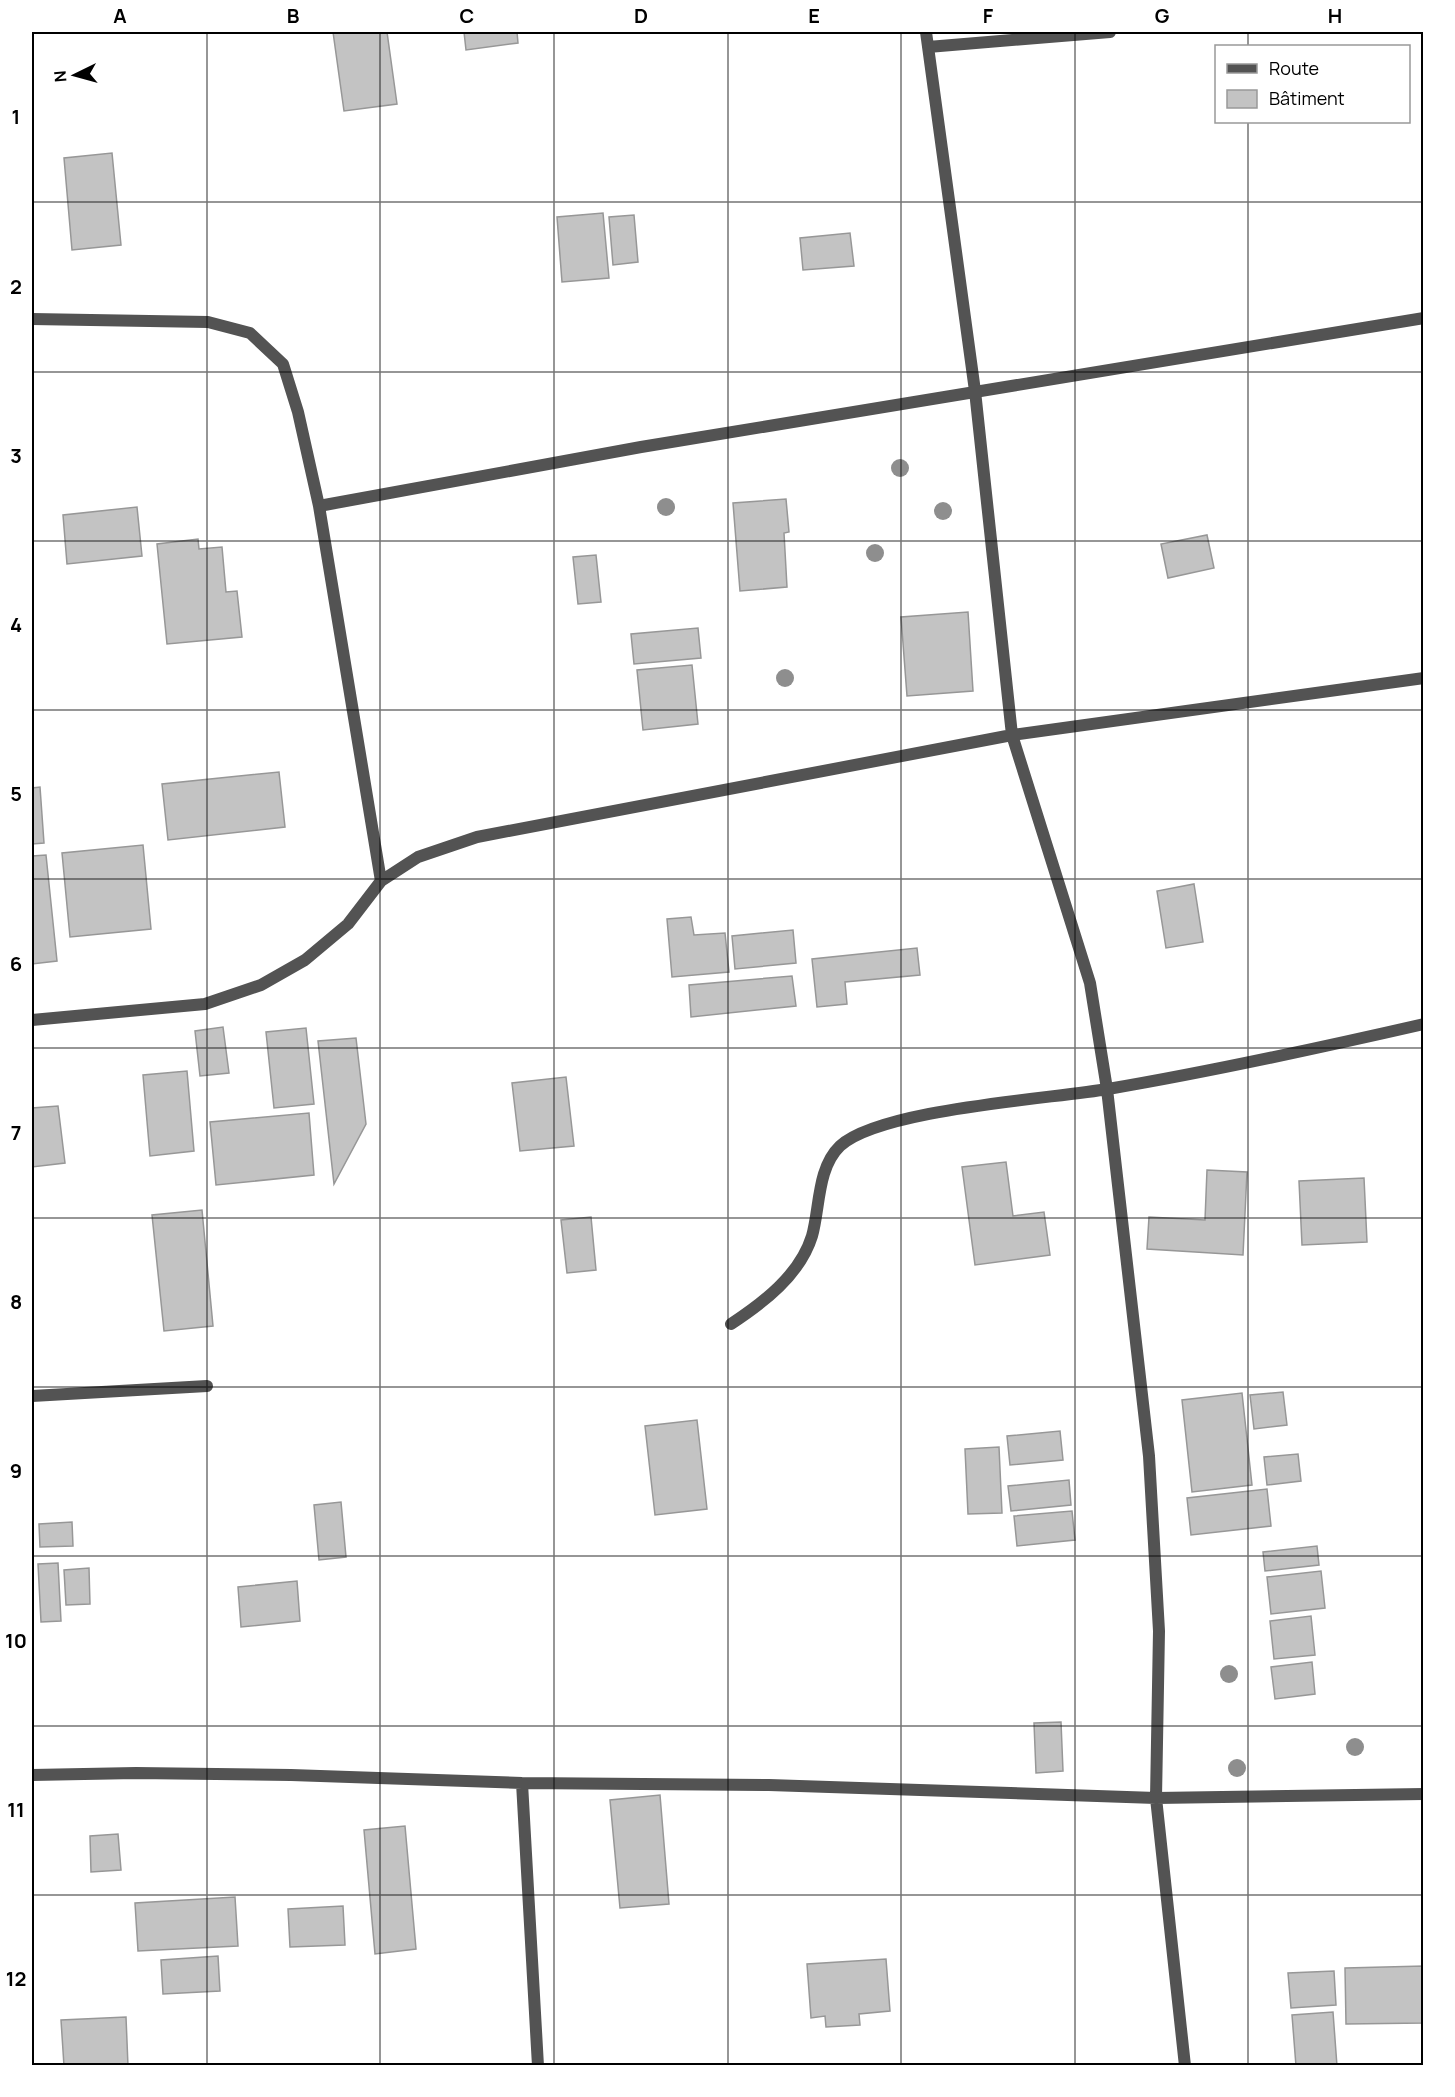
<svg xmlns="http://www.w3.org/2000/svg" width="1455" height="2097" font-family="Manrope,sans-serif">
	<rect width="100%" height="100%" fill="#fff"/>
	<path fill="#c3c3c3" stroke="#979797" stroke-width="1.5" d="M333,32H387L397,104L344,111Z
		M464,32H517L518,43L466,50Z
		M112,153L121,245L72,250L64,158Z
		M603,213L609,278L562,282L557,217Z
		M634,215L638,262L613,265L609,217Z
		M850,233L854,266L803,270L800,238Z
		M786,499L789,532L784,533L787,587L740,591L733,503Z
		M137,507L142,556L67,564L63,515Z
		M1207,535L1214,568L1168,578L1161,544Z
		M198,539L199,549L222,547L226,592L237,591L242,637L167,644L157,544Z
		M596,555L601,602L578,604L573,557Z
		M968,612L973,691L907,696L901,617Z
		M698,628L701,658L634,664L631,634Z
		M692,665L698,724L643,730L637,670Z
		M279,772L285,827L168,840L162,784Z
		M40,787L44,843L32,844V788Z
		M143,845L151,929L70,937L62,853Z
		M46,855L57,961L32,964V856Z
		M1194,884L1203,942L1166,948L1157,891Z
		M691,917L694,935L725,933L729,972L672,977L667,919Z
		M793,930L796,963L735,969L732,936Z
		M917,948L920,975L845,982L847,1004L817,1007L812,959Z
		M792,976L796,1006L691,1017L689,985Z
		M223,1027L229,1073L200,1076L195,1031Z
		M306,1028L314,1104L274,1108L266,1032Z
		M356,1038L366,1124L334,1184L318,1041Z
		M187,1071L194,1151L150,1156L143,1075Z
		M566,1077L574,1146L520,1151L512,1083Z
		M58,1106L65,1163L32,1167V1108Z
		M309,1113L314,1175L216,1185L210,1122Z
		M1006,1162L1013,1216L1044,1212L1050,1255L975,1265L962,1167Z
		M1207,1170L1247,1172L1243,1255L1147,1249L1149,1217L1205,1220Z
		M1364,1178L1367,1242L1302,1245L1299,1181Z
		M202,1210L213,1326L164,1331L152,1215Z
		M591,1217L596,1270L567,1273L561,1220Z
		M1283,1392L1287,1425L1254,1429L1250,1395Z
		M1242,1393L1252,1485L1192,1492L1182,1400Z
		M697,1420L707,1509L655,1515L645,1426Z
		M1060,1431L1063,1460L1010,1465L1007,1436Z
		M999,1447L1002,1513L968,1514L965,1449Z
		M1298,1454L1301,1481L1267,1485L1264,1457Z
		M1069,1480L1071,1505L1011,1511L1008,1486Z
		M1267,1489L1271,1526L1191,1535L1187,1498Z
		M341,1502L346,1557L319,1560L314,1505Z
		M1072,1511L1075,1540L1017,1546L1014,1516Z
		M72,1522L73,1546L40,1547L39,1524Z
		M1317,1546L1319,1565L1265,1571L1263,1552Z
		M58,1563L61,1621L41,1622L38,1564Z
		M89,1568L90,1604L66,1605L64,1570Z
		M1321,1571L1325,1608L1271,1614L1267,1577Z
		M297,1581L300,1621L241,1627L238,1587Z
		M1311,1616L1315,1655L1274,1659L1270,1621Z
		M1312,1662L1315,1694L1275,1699L1271,1667Z
		M1061,1722L1063,1771L1036,1773L1034,1723Z
		M660,1795L669,1904L620,1908L610,1800Z
		M405,1826L416,1949L375,1954L364,1830Z
		M118,1834L121,1870L91,1872L90,1836Z
		M235,1897L238,1946L138,1951L135,1903Z
		M343,1906L345,1945L290,1947L288,1909Z
		M218,1956L220,1991L163,1994L161,1960Z
		M886,1959L890,2011L859,2014L860,2025L826,2027L825,2016L811,2018L807,1964Z
		M1424,1966V2023L1346,2024L1345,1968Z
		M1334,1971L1336,2005L1291,2008L1288,1973Z
		M1333,2012L1337,2066H1296L1292,2015Z
		M126,2017L128,2066H64L61,2020Z"/>
	<g fill="none" stroke-linecap="round" stroke-linejoin="round">
		<path stroke="#535353" stroke-width="12" d="M926,32L975,391L1012,735L1090,983L1107,1089L1149,1456L1159,1631L1156,1798L1185,2066
			M928,47L1110,32
			M32,319L208,322L250,333L283,364L298,412L319,506L381,881
			M319,506L641,447L1424,318
			M32,1020L205,1004L261,985L305,960L348,924L381,881L418,857L477,837L1012,735L1424,678
			M731,1324C763,1303 800,1275 812,1236C820,1208 817,1168 840,1146C880,1109 1049,1099 1108,1089C1214,1071 1319,1048 1424,1024
			M32,1396L207,1386
			M32,1775L136,1773L291,1775L522,1783L769,1785L1156,1798L1424,1794
			M522,1783L538,2066"/>
	</g>
	<g fill="#8e8e8e">
		<circle cx="900" cy="468" r="9"/>
		<circle cx="666" cy="507" r="9"/>
		<circle cx="943" cy="511" r="9"/>
		<circle cx="875" cy="553" r="9"/>
		<circle cx="785" cy="678" r="9"/>
		<circle cx="1229" cy="1674" r="9"/>
		<circle cx="1355" cy="1747" r="9"/>
		<circle cx="1237" cy="1768" r="9"/>
	</g>
	<path fill="none" stroke="#000" stroke-width="1.5" stroke-opacity="0.55" d="M207,32V2066M380,32V2066M554,32V2066M728,32V2066M901,32V2066M1075,32V2066M1248,32V46M1248,122V2066M32,202H1424M32,372H1424M32,541H1424M32,710H1424M32,879H1424M32,1048H1424M32,1218H1424M32,1387H1424M32,1556H1424M32,1726H1424M32,1895H1424"/>
	<rect width="1455" height="2097" fill="none" stroke="#ffffff" stroke-width="66"/>
	<rect x="1215" y="45" width="195" height="78" fill="#ffffff" stroke="#999999" stroke-width="1.5"/>
	<rect x="1227" y="64" width="30" height="9" fill="#535353" stroke="#999999" stroke-width="1.5"/>
	<text x="1269" y="75" font-size="18" fill="#000000">Route</text>
	<rect x="1227" y="90" width="30" height="18" fill="#c3c3c3" stroke="#999999" stroke-width="1.5"/>
	<text x="1269" y="105" font-size="18" fill="#000000">Bâtiment</text>
	<g transform="translate(75 75) rotate(265)" stroke="#ffffff" stroke-width="4.5" paint-order="stroke">
	<path d="M0-4.5L10 22L0 15L-10 22Z" fill="#000000"/>
	<text y="-9" font-size="16" font-weight="bold" text-anchor="middle" fill="#000000">N</text>
	</g>
	<rect x="33" y="33" width="1389" height="2031" fill="none" stroke="#000" stroke-width="2"/>
	<g font-size="20" text-anchor="middle" font-weight="bold" fill="#000">
		<text x="120" y="23">A</text>
		<text x="293" y="23">B</text>
		<text x="467" y="23">C</text>
		<text x="641" y="23">D</text>
		<text x="814" y="23">E</text>
		<text x="988" y="23">F</text>
		<text x="1162" y="23">G</text>
		<text x="1335" y="23">H</text>
		<text x="16" y="124">1</text>
		<text x="16" y="294">2</text>
		<text x="16" y="463">3</text>
		<text x="16" y="632">4</text>
		<text x="16" y="801">5</text>
		<text x="16" y="971">6</text>
		<text x="16" y="1140">7</text>
		<text x="16" y="1309">8</text>
		<text x="16" y="1478">9</text>
		<text x="16" y="1648">10</text>
		<text x="16" y="1817">11</text>
		<text x="16" y="1986">12</text>
	</g>
</svg>
